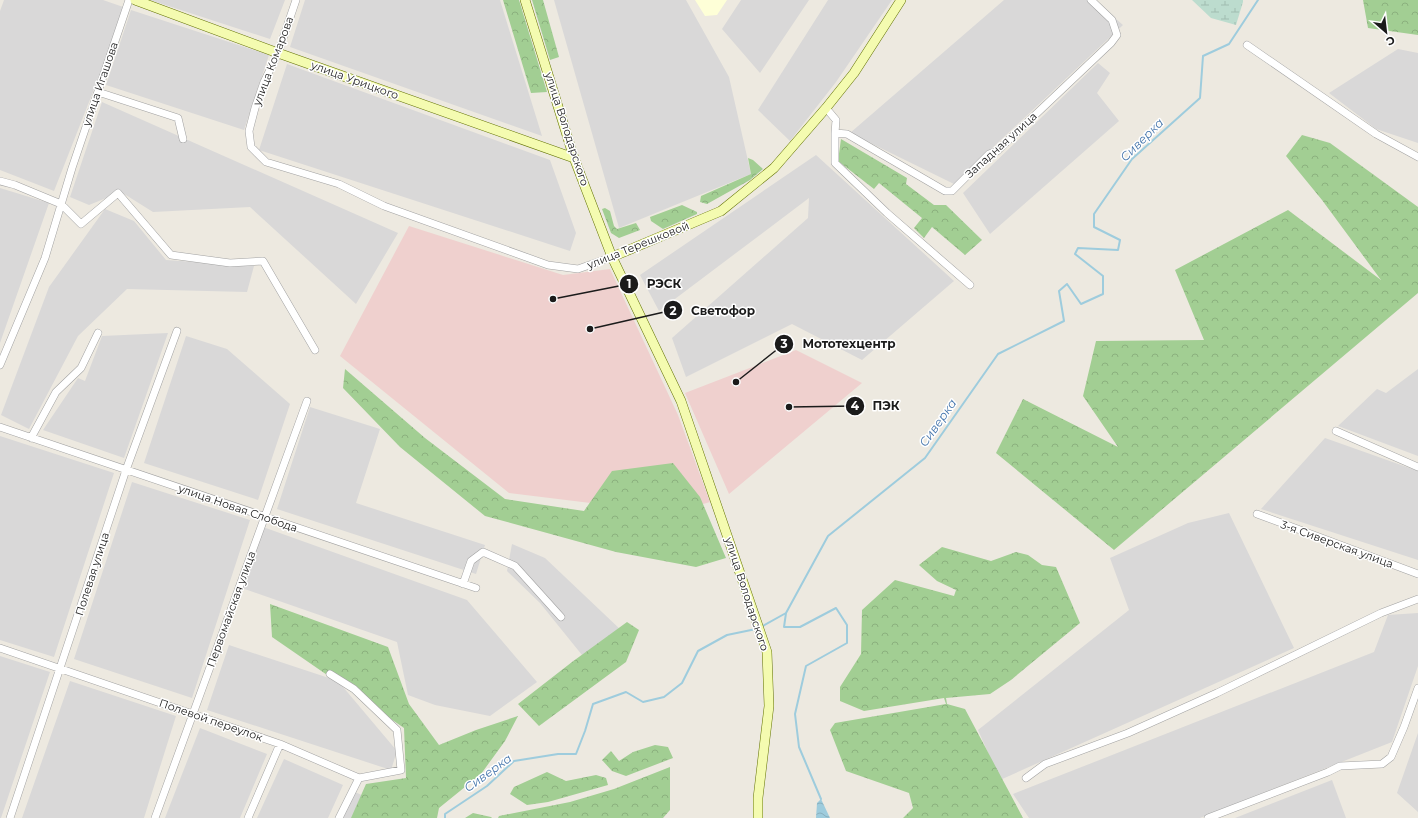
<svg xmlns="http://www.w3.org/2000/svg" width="1418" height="818" font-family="Montserrat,sans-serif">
	<defs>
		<pattern id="forest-crowns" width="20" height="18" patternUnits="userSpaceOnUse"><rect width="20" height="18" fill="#a2ce93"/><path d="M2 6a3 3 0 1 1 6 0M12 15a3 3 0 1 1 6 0" fill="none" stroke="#8bb07e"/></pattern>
		<pattern id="wetland-marsh" width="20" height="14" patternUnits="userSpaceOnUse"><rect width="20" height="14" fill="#bcdcce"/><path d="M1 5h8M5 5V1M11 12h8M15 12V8" fill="none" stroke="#a1bcb0"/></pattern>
		<pattern id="water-waves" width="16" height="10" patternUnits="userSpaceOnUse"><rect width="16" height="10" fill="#9eccdd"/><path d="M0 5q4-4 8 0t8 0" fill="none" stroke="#88afbd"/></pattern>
	</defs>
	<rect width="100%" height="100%" fill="#ede9e0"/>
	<path fill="#d9d8d8" d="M4,0H103L126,8L54,191L0,170V11Z
		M150,0H285L270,39Z
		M305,0H500L542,136L290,47Z
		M554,0H686L729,77L751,174L619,228Z
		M741,0H809L760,73L722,29Z
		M828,0H892L836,82L790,141L758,110Z
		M1004,0H1094L1123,25L954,184L850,133Z
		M131,10L269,55L244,130L106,85Z
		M1398,49L1418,53V143L1376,129L1329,93Z
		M1098,63L1110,73L1097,93L1119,121L990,234L963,193Z
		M287,64L550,160L576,233L570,251L259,150Z
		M102,102L398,233L356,304L250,207L153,212L121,192L89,205L70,197Z
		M816,155L954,281L862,360L792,324L686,377L672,338L808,218L809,198L659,311L640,275Z
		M0,188L49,203L0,343Z
		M105,209L134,221L166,260L254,266L247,292L127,289L78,336L29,429L1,415L49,287Z
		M168,333L124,458L43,430L78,378L85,381L102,336Z
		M186,336L227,349L290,404L258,500L144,463Z
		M1418,369V456L1338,426L1377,389L1386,393Z
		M310,407L380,429L356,503L485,545L476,574L277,509Z
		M0,436L114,473L54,657L0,640Z
		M1325,438L1418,471V560L1261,509Z
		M132,482L250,520L192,698L74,659Z
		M1229,513L1294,648L1000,780L978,730L1129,610L1110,558L1188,523Z
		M263,527L467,600L537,682L490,716L435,705L408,695L397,642L239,587Z
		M512,544L545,558L622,631L582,655L540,603L507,571Z
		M1418,613V666L1392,742L1200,818H1029L1013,794L1374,652L1388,615Z
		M229,645L338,681L397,751L391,770L207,710Z
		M0,656L50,672L1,818H0Z
		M70,681L176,716L144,818H22Z
		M200,728L267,754L240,818H165Z
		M1418,733V812L1397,793Z
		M284,759L343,785L328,818H257Z
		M1332,780L1346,818H1235Z
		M355,792L381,804L373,818H342Z"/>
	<path fill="#efd0ce" d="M409,226L563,275L610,269L678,415L710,502L672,513L509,493L340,356Z
		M796,350L862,383L729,494L685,393Z"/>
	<path fill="#feffd7" d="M695,0H727L717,15L705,16Z"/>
	<path fill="url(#forest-crowns)" d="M503,0H519L547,92L531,93Z
		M532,0H543L559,57L550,60Z
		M1363,0H1418V35L1368,28Z
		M1302,135L1330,143L1418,207V293L1114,550L996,453L1023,399L1118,447L1083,396L1096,341L1204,340L1175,270L1288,210L1381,280L1322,200L1286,156Z
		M841,139L907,178L906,184L934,205H946L982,240L965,255L932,227L924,238L914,228L922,218L879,183L874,189L838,161Z
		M748,158L753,160L763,169L750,180L707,204L700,202L701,196L751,174Z
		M682,205L697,212V214L663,229L651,221L650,217Z
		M605,208L610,211L614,226L617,229L636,223L640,230L619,238L611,233L602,209Z
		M345,369L425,438L505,499L584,511L612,471L673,463L700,497L726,558L696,567L616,552L485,516L400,447L343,388Z
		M942,547L991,561L1016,552L1028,555L1042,565L1056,567L1080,623L1011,680L990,694L946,698L947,704L965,709L1023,818H903L913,808L909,793L846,771L830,730L835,723L946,704L944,698L864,711L840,701V687L861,654L862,610L895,580L954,596L956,590L937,581L919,565Z
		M270,604L388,647L409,704L439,745L476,730L518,716L505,741L481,774L439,808L437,818H351L366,784L406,778L404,728L272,637Z
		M627,622L639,630L626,662L539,726L518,704L572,662Z
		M655,745L668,747L673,758L626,776L612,771L602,760L611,751L619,761L633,752Z
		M670,767V810L663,818H498L499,816L570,802L614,789Z
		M547,772L566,781L596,775L606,778L608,785L548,802L527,805L510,794L514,787Z
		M473,813L491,817L492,818H465Z"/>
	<path fill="url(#wetland-marsh)" d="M1192,0H1243V2L1236,25L1211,18Z"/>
	<path fill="url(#water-waves)" d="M821,799L830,818H816L817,803Z"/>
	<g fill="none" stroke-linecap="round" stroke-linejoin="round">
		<path stroke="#9eccdd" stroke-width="2" d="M786,613L784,627H800L836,608L847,625V643L806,666L795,714L799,747L821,799
			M761,627L786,613L828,536L925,458L998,354L1064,321L1059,291L1067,284L1081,304L1103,294V276L1075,254L1078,248L1118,250L1120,240L1094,227V214L1132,159L1200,98L1203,56L1229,44L1258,0
			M445,818V814L487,786L514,761L558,754H576L585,731L593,704L626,692L643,702L664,697L682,683L698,651L727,635L756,629"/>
		<defs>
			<path id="street" d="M296,0L278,53L264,82L255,108L249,131L251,147L266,162L339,184L384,206L548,265L578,269L612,257
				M1247,45L1376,134L1418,157
				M98,92L178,118L183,139
				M826,108L836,120L835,133L847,134L945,191H952L989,154L997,151L1111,43L1117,35L1112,20L1091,0
				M835,133V163L887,213L970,285
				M0,181L15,185L61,204L81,224L118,193L171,255L230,263L263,261L315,350
				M0,365L45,258L72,168L129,0
				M0,427L476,588
				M1336,431L1418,467
				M31,438L56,392L81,368L98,333
				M1257,514L1418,574
				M463,584L471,561L483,552L515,566L561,617
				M0,648L280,744L359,778
				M330,674L354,689L397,730L401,770L359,778
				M1026,778L1045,764L1128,733L1217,693L1381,613L1418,599
				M10,818L126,470L177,331
				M155,818L307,401
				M248,818L280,744
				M339,818L359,778
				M1208,818L1328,772L1340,766L1382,764L1391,757L1404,727L1418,688"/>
			<path id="secondary" d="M135,0L278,53L574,158
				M525,0L574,158L612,257L681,401L767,652L769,706L758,798V818
				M612,257L721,211L774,168L826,108L854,73L901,0"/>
		</defs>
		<use href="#street" stroke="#a2a2a2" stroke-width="8"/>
		<use href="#secondary" stroke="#627202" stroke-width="10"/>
		<use href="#street" stroke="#fff" stroke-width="7"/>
		<use href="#secondary" stroke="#f4fbb0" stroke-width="9"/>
	</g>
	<g text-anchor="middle" stroke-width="3" stroke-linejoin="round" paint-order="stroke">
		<g font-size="11" fill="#1b1b1b" stroke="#fff">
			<text transform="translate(273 61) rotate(-69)" y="4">улица Комарова</text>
			<text transform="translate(355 80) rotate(20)" y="4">улица Урицкого</text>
			<text transform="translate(100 84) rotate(-71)" y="4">улица Игашова</text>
			<text transform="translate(567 129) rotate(72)" y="4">улица Володарского</text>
			<text transform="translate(1001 145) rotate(-42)" y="4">Западная улица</text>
			<text transform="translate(638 245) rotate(-22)" y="4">улица Терешковой</text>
			<text transform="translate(238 508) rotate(19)" y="4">улица Новая Слобода</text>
			<text transform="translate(1337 544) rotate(20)" y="4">3-я Сиверская улица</text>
			<text transform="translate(92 574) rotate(-72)" y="4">Полевая улица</text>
			<text transform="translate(747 594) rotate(72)" y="4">улица Володарского</text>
			<text transform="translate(231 609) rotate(-70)" y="4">Первомайская улица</text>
			<text transform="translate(211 720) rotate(19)" y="4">Полевой переулок</text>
		</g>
		<g font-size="12" font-style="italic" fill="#4676ac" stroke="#fff">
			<text transform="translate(1142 140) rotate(-45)" y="4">Сиверка</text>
			<text transform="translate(938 423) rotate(-55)" y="4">Сиверка</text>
			<text transform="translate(488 773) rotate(-36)" y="4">Сиверка</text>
		</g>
	</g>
	<path fill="none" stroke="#1b1b1b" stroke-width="1.5" d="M553 299L629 284M590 329L673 310M736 382L784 344M789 407L855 406"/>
	<g fill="#1b1b1b" stroke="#fff" stroke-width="1.5">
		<circle cx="553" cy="299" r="4"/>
		<circle cx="590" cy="329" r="4"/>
		<circle cx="736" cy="382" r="4"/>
		<circle cx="789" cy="407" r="4"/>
		<circle cx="629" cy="284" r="10"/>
		<circle cx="673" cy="310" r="10"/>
		<circle cx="784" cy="344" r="10"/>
		<circle cx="855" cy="406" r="10"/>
	</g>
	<g font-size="12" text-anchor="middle" font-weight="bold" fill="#fff">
		<text x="629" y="288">1</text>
		<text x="673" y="315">2</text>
		<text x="784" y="348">3</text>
		<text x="855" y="410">4</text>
	</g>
	<g font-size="12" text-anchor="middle" font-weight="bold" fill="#1b1b1b" stroke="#fff" stroke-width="3" stroke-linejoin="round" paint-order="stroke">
		<text x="664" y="288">РЭСК</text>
		<text x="723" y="315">Светофор</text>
		<text x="849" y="348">Мототехцентр</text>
		<text x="886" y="410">ПЭК</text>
	</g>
	<g transform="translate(1386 32) rotate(152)" stroke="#ffffff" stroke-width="3" paint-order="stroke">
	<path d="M0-3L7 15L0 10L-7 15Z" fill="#1b1b1b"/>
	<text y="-6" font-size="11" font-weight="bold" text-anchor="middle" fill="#1b1b1b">С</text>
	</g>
</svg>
